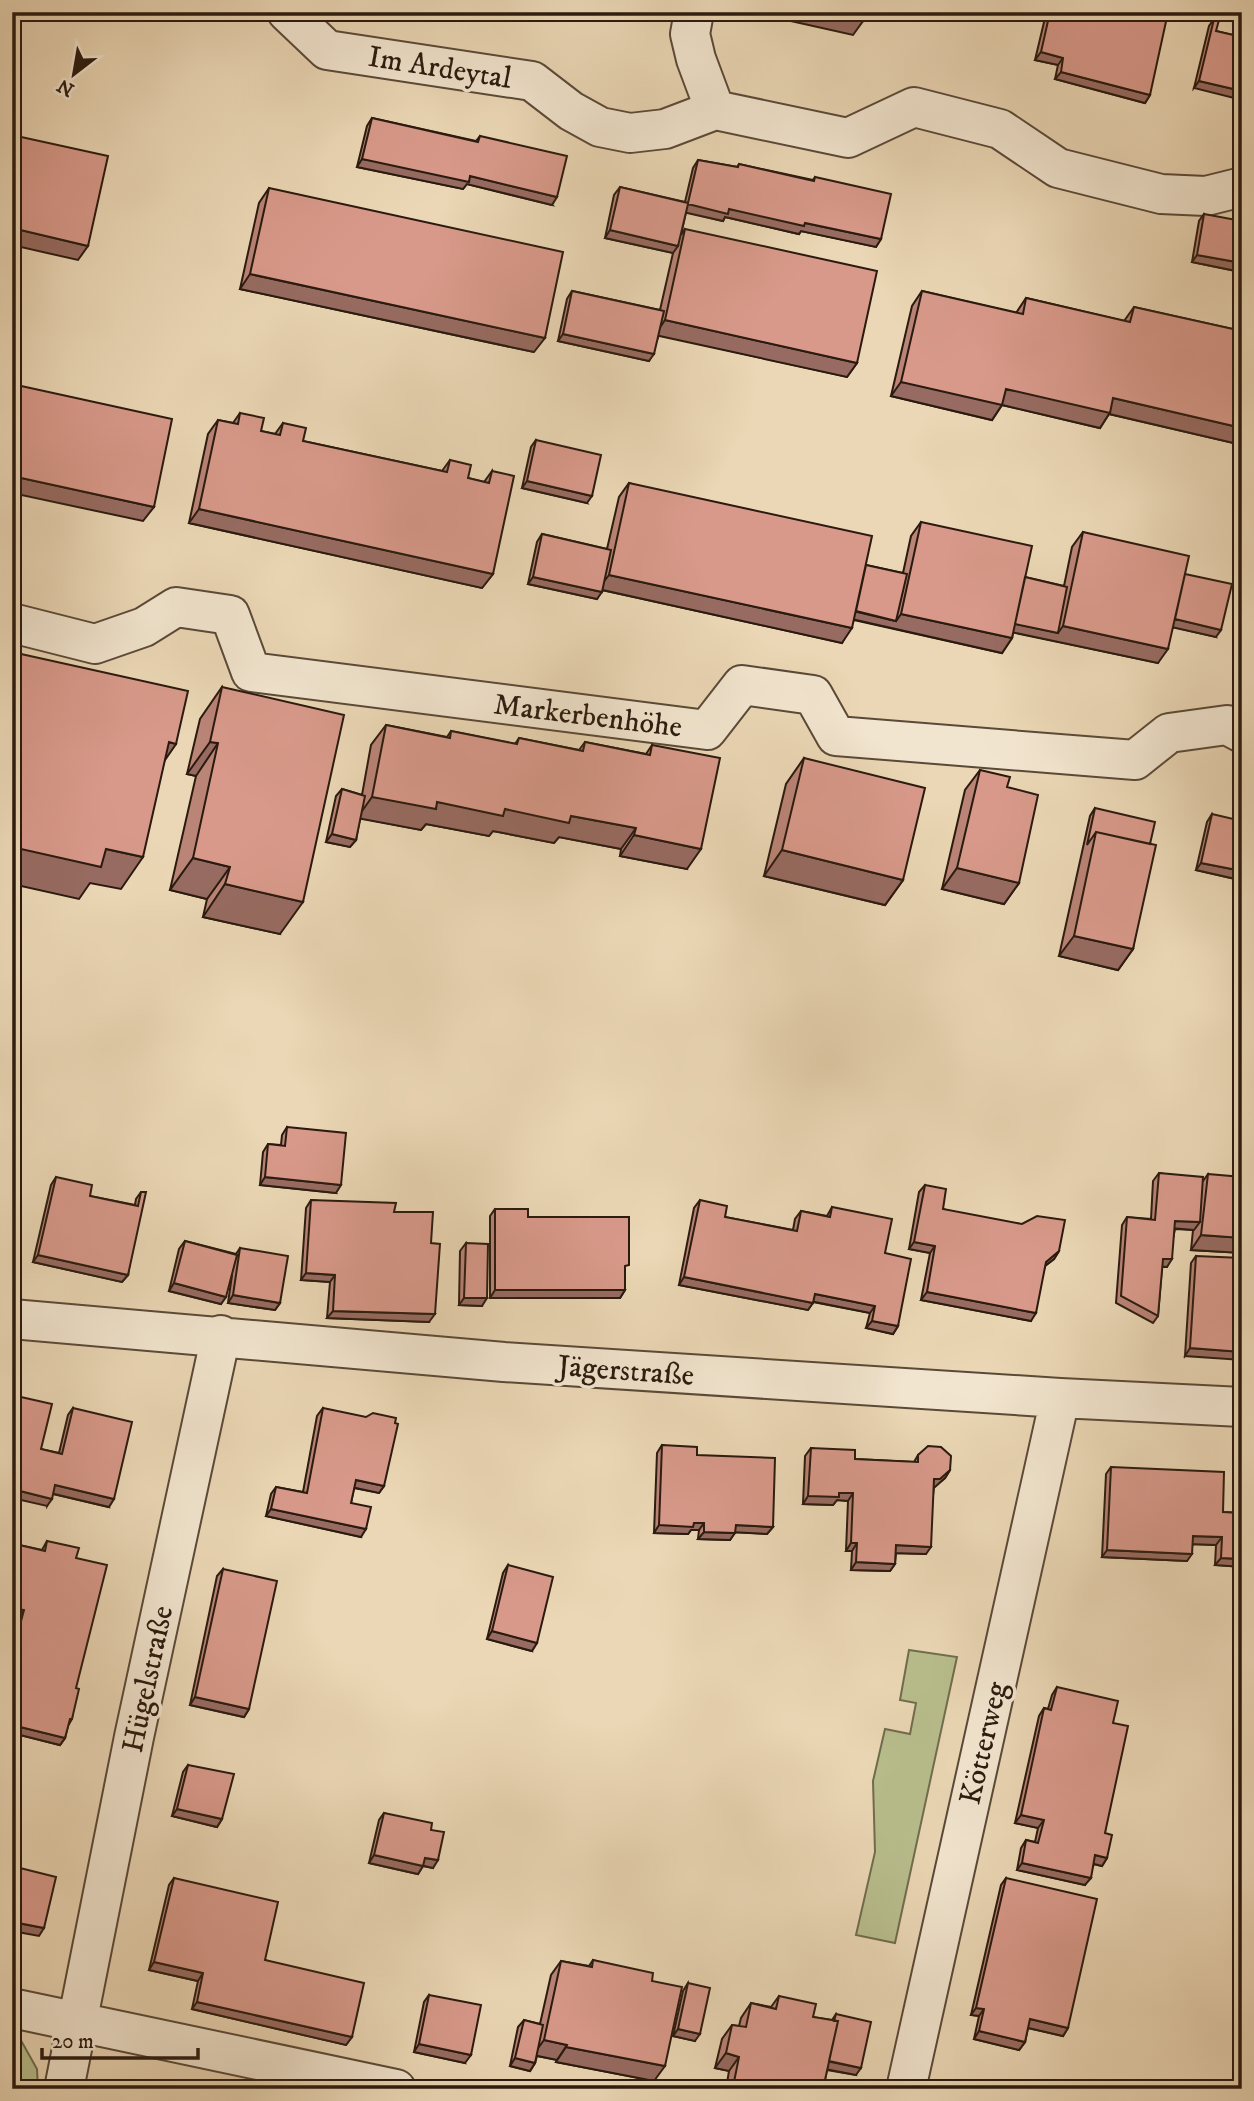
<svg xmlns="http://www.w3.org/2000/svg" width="1254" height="2101" font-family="'IM FELL DW Pica',serif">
	<rect width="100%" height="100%" fill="#ebd7b5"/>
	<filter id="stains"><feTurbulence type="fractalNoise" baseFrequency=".00286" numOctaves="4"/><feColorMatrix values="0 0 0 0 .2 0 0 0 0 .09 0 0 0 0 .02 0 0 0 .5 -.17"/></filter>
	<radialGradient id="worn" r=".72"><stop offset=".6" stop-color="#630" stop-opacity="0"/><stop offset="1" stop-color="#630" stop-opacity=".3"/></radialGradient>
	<path fill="#b8be8d" stroke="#716c4e" stroke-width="2" d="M909,1650L957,1657L895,1943L856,1935L875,1852L873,1781L885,1729L910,1734L916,1703L900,1700Z
		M12,2033L18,2035L37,2069L38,2089H12Z"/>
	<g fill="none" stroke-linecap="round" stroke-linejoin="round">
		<defs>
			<path id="minor" d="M287,12L327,50L532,81L571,111L600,127L630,133L665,129L715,110L848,138L914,107L1000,129L1058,168L1161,194L1206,196L1242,187
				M694,12L690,34L696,59L715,110
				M12,623L95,644L144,627L176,607L230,615L251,672L707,730L742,685L813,695L836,736L1135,760L1169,733L1227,725L1242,733
				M12,1319L504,1362L1060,1398L1242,1407
				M12,2008L396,2089
				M64,2089L134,1737L221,1335
				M906,2089L1060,1398"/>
		</defs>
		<use href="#minor" stroke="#5a4938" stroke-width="42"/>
		<use href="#minor" stroke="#f2e5cf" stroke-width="38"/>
	</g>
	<path fill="#ba8477" stroke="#2a1a0f" stroke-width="2" d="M1049,12H1058L1069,15L1070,12H1149L1150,95L1145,103L1055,79L1058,65L1035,60L1045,18Z
		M1214,19L1216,31L1242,37L1194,88L1209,26Z
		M372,118L476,141L480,136L552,205L467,184L463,189L357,167L367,126Z
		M698,160L737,167L739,164L813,180L815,177L881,239L876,247L801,231L799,234L725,217L723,221L686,212L681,235L685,229L857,363L847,377L659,335L649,361L558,341L567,299L572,291L660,310L673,253L605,238L614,195L620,187L685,202L693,168Z
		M269,188L534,352L240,289L259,203Z
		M1204,214L1241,272L1192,262L1199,221Z
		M922,291L1016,313L1026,298L1124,321L1134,307L1242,331V445L1109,414L1100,428L1002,405L992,420L891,396L912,306Z
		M240,413L261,431L275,434L283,423L303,441L442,471L450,460L468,478L484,482L492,471L493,574L482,588L189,523L208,434L218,420L233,423Z
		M536,440L587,503L522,488L531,447Z
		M629,483L866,565L903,573L911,536L921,522L1025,577L1064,586L1072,547L1083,532L1185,574L1216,637L1173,627L1158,663L1013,632L1012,638L1002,653L854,620L842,643L602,590L597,599L528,584L537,542L542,534L607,549L619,497Z
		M222,687L280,934L203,917L207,899L170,890L196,776L187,774L200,719Z
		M386,725L447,737L451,731L515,744L519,738L579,750L585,742L646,754L652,745L687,869L620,856L621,849L559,837L554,843L493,831L489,836L426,824L421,830L360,818L356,840L350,847L326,842L336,796L342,789L362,795L371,745Z
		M804,758L903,880L885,905L764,876L786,784Z
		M980,770L1007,787L1019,883L1004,904L942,889L965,790Z
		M1095,808L1150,844L1133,949L1118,970L1059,956L1090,816Z
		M1212,814L1240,880L1196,870L1207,822Z
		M287,1127L336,1193L260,1185L263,1152L268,1144L281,1145L282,1135Z
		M1159,1173L1203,1181L1208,1174L1242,1253L1191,1250L1193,1230L1175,1229L1167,1267H1162L1158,1316L1153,1323L1116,1303L1122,1225L1127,1217L1151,1219L1153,1181Z
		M56,1177L90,1196L135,1205L136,1199L141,1192L128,1275L122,1282L33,1262L51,1185Z
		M925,1185L943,1209L1059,1251L1054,1259L1045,1266L1031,1321L921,1300L930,1253L909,1249L919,1192Z
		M311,1200L394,1212L429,1322L327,1318L330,1282L301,1280L306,1208Z
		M700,1200L725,1217L793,1230L795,1219L801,1211L827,1216L832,1207L885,1253L898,1326L893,1334L866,1328L870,1313L813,1302L808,1310L679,1285L694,1208Z
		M495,1209L528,1217L625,1272V1290L620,1298H490V1216Z
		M185,1241L236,1254L240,1248L280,1303L275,1310L228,1303L232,1275L221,1304L169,1291L179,1249Z
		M466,1243L482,1306L459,1305L460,1251Z
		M1196,1256L1241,1287L1185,1356L1191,1263Z
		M73,1408L109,1507L53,1494L47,1506L41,1449L59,1453L68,1415Z
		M323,1408L384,1486L379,1493L354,1488L351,1503L361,1537L266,1516L271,1494L276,1487L303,1492L317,1416Z
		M662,1445L697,1455L773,1527L767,1534L735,1532L730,1540L698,1539L699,1530H691L688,1534L654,1533L657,1453Z
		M811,1448L855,1459L914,1462L918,1455L950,1470L945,1478L934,1487L926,1554L896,1553L895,1564L890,1571L851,1570L852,1551H846L848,1501L837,1500L833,1505L803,1504L805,1456Z
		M1111,1467L1223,1512L1239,1513L1242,1478V1567L1215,1565L1216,1545L1193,1544L1187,1561L1102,1557L1106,1474Z
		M47,1541L76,1558V1688L72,1719L68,1726L65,1738L60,1745L12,1733V1642L19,1618L12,1616V1548L15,1544L42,1550Z
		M508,1565L532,1651L487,1639L503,1573Z
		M223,1569L249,1709L244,1717L190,1705L217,1576Z
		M1057,1687L1113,1723L1105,1833L1107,1858L1102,1866L1094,1864L1085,1885L1017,1870L1021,1848L1026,1840L1035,1842L1038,1828L1015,1823L1039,1716L1044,1708L1048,1709L1052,1695Z
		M188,1765L222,1819L217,1827L172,1816L183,1772Z
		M384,1813L431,1830L433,1868L423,1866L418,1874L369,1863L379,1820Z
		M174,1878L352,2037L346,2045L192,2009L198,1981L149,1970L169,1885Z
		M1006,1878L1068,2028L1063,2036L1028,2028L1025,2042L1019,2050L974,2039L979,2016L971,2015L1001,1885Z
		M593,1960L652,1981L654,2081L556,2062L557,2060L537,2056L535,2063L530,2071L510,2066L518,2027L524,2020L540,2024L551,1975L561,1961L589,1966Z
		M688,1983L695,2041L673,2036L683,1991Z
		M429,1995L465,2063L414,2052L424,2002Z
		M779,1996L813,2017L832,2020L836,2014L856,2075L827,2070L823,2089H726L729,2071L715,2068L722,2039L732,2025L739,2026L741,2018L751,2003L771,2007Z"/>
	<path fill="#976b61" stroke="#2a1a0f" stroke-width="2" d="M776,12H827L863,21L853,35L773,17Z
		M1041,52L1063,58L1058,65L1035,60Z
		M1061,72L1150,95L1145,103L1055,79Z
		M1199,81L1242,91V100L1194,88Z
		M362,159L470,176L557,197L552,205L467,184L463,189L357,167Z
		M688,204L729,209L805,223L881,239L876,247L801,231L799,234L725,217L723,221L683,212Z
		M12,228L88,246L78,260L12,245Z
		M610,230L678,246L673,253L605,238Z
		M1197,255L1242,263V270L1241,272L1192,262Z
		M250,274L545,338L534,352L240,289Z
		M665,320L857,363L847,377L655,335Z
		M563,334L654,354L649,361L558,341Z
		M901,382L1113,398L1242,428V445L1109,414L1100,428L1002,405L992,420L891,396Z
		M12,476L154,507L143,521L12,493Z
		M527,481L592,496L587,503L522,488Z
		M199,509L493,574L482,588L189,523Z
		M609,575L852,628L842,643L598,589Z
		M533,577L602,592L597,599L528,584Z
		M853,611L896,621L901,614L1012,638L1002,653L847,618Z
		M1172,618L1221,630L1216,637L1167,626Z
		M1012,623L1058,633L1063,626L1168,649L1158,663L1006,631Z
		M169,742L176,744L154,776Z
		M210,742L218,743L196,776L187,774Z
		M372,797L437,802L571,816L636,828L621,849L559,837L554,843L493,831L489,836L426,824L421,830L357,818Z
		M332,834L356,840L350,847L326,842Z
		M634,835L701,849L687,869L620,856Z
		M12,847L106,849L143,857L121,889L90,883L79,899L12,884Z
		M782,850L903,880L885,905L764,876Z
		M193,858L230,867L207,899L170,890Z
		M1201,863L1242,871V877L1240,880L1196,870Z
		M957,868L1019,883L1004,904L942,889Z
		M225,884L303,902L280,934L203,917Z
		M1074,936L1133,949L1118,970L1059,956Z
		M265,1177L341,1185L336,1193L260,1185Z
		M1175,1221L1200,1222L1194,1230L1170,1228Z
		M1201,1235L1242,1238V1253L1191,1250Z
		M914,1242L935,1246L930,1253L909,1249Z
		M1059,1251L1054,1259L1041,1269L1046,1262Z
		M38,1255L128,1275L122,1282L33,1262Z
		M1163,1259H1172L1167,1267L1157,1266Z
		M306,1273L335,1275L330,1282L301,1280Z
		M684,1277L813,1303L808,1310L679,1285Z
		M174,1283L226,1297L221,1304L169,1291Z
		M495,1290H625L620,1298H490Z
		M927,1292L1036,1313L1031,1321L921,1300Z
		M815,1294L875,1306L870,1313L810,1301Z
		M233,1295L280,1303L275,1310L228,1303Z
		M464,1298H487L482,1306L459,1305Z
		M333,1311L435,1314L429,1322L327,1318Z
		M872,1321L898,1326L893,1334L866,1328Z
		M1190,1348L1242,1352V1360L1185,1356Z
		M950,1470L945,1478L935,1487L929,1486L934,1479Z
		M356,1480L384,1486L379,1493L351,1487Z
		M55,1485L114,1499L109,1507L50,1493Z
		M12,1489L52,1499L47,1506L12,1498Z
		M839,1493H853L848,1501L837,1500L833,1505L803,1504L808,1496Z
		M271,1509L366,1529L361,1537L266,1516Z
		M694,1523H704L699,1530H691L688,1534L654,1533L659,1525Z
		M736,1525L773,1527L767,1534L730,1532Z
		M704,1532L735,1533L730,1540L698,1539Z
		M1193,1536L1222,1537L1216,1545L1188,1544Z
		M851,1543H857L852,1551H846Z
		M896,1545L931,1547L926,1554L891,1553Z
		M1107,1550L1192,1554L1187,1561L1102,1557Z
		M1221,1558L1242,1559V1567L1215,1565Z
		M856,1562L895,1564L890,1571L851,1570Z
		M12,1608L24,1610L19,1618L12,1616Z
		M492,1631L537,1643L532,1651L487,1639Z
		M195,1697L249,1709L244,1717L190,1705Z
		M12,1725L65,1738L60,1745L12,1733Z
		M177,1809L222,1819L217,1827L172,1816Z
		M1021,1815L1044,1820L1038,1828L1015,1823Z
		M374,1855L423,1866L418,1874L369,1863Z
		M1095,1855L1107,1858L1102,1866L1090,1863Z
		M425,1858L438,1860L433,1868L420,1865Z
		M1022,1863L1091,1878L1085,1885L1017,1870Z
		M18,1923L44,1928L39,1936L12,1931Z
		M154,1962L203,1973L198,1981L149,1970Z
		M197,2002L352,2037L346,2045L192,2009Z
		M976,2008L984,2009L979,2016L971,2015Z
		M1030,2019L1068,2028L1063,2036L1024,2027Z
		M678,2029L700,2034L695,2041L673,2036Z
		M979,2031L1025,2042L1019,2050L974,2039Z
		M544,2040L567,2045L557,2060L533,2055Z
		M419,2044L471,2055L465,2063L414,2052Z
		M566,2047L665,2066L654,2081L556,2062Z
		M726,2053L739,2057L729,2071L715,2068Z
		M515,2058L535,2063L530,2071L510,2066Z
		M826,2061L861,2068L856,2075L820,2068Z
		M734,2082L766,2089H730Z"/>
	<path fill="#d8998a" stroke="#2a1a0f" stroke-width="2" d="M827,12H865L863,21Z
		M1050,12H1058L1073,16V12H1149L1167,17L1150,95L1061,72L1063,58L1041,52Z
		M1214,19L1219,20L1216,31L1242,37V91L1199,81Z
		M372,118L478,142L480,136L567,156L557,197L470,176L469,182L362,159Z
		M12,135L108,156L88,246L12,228Z
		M698,160L738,167L739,164L814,181L815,177L891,194L881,239L805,223L804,226L729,209L728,214L688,204L678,246L610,230L620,187L688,203Z
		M269,188L563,252L545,338L250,274Z
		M1204,214L1242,221V263L1197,255Z
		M685,229L877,271L857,363L665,320Z
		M572,291L664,311L654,354L563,334Z
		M922,291L1023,314L1026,298L1130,322L1134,307L1242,331V428L1113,398L1110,413L1006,389L1002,405L901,382Z
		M12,384L172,419L154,507L12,476Z
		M240,413L264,418L261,431L280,435L283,423L306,428L303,441L447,472L450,460L471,465L468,478L489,483L492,471L514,476L493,574L199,509L218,420L238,424Z
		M536,440L601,455L592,496L527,481Z
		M629,483L872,536L852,628L609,575Z
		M921,522L1032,546L1012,638L901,614Z
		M1083,532L1189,556L1168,649L1063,626Z
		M542,534L611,550L602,592L533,577Z
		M866,565L907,574L896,621L856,611Z
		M1185,574L1232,584L1221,630L1175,619Z
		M1025,577L1067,587L1058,633L1015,624Z
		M12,652L188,691L176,744L169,742L143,857L106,849L101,867L12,847Z
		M222,687L344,715L303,902L225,884L230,867L193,858L218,743L210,742Z
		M386,725L450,738L451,731L517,744L519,738L583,751L585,742L650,755L652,745L720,758L701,849L634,835L636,828L571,816L569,823L505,809L503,816L437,802L436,809L372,797Z
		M804,758L925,788L903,880L782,850Z
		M980,770L1010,777L1007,787L1038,795L1019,883L957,868Z
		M342,789L365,796L356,840L332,834Z
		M1095,808L1155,822L1150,844L1096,832L1087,845Z
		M1212,814L1242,821V871L1201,863Z
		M1096,832L1156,845L1133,949L1074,936Z
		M287,1127L346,1133L341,1185L265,1177L268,1144L285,1146Z
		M1159,1173L1203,1177L1200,1222L1175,1221L1172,1259H1163L1158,1316L1121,1296L1127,1217L1155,1220Z
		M1208,1174L1242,1177V1238L1201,1235Z
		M56,1177L92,1185L90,1196L138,1206L141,1192H146L128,1275L38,1255Z
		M925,1185L946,1189L943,1209L1022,1224L1037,1216L1065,1220L1059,1251L1046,1262L1036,1313L927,1292L935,1246L914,1242Z
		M311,1200L396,1203L394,1212H433L431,1243L440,1244L435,1314L333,1311L335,1275L306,1273Z
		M700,1200L727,1206L725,1217L797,1231L801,1211L830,1217L832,1207L892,1219L885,1253L911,1259L898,1326L872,1321L875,1306L815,1294L813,1303L684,1277Z
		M495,1209H528V1217H629V1265L625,1266V1290H495Z
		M185,1241L237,1255L226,1297L174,1283Z
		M466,1243L488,1244L487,1298H464Z
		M240,1248L288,1256L280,1303L233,1295Z
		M1196,1256L1242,1258L1241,1287L1242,1288V1352L1190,1348Z
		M12,1395L52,1404L41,1449L62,1454L73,1408L132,1422L114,1499L55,1485L52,1499L12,1489Z
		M323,1408L366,1417L373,1413L396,1418L395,1423L398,1424L384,1486L356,1480L351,1503L371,1507L366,1529L271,1509L276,1487L307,1493Z
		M662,1445L697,1447V1455L775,1458L773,1527L736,1525L735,1533L704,1532V1523H694L693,1527L659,1525Z
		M928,1446L941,1447L951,1456L950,1470L940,1479H934L931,1547L896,1545L895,1564L856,1562L857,1543H851L853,1493H839V1497L808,1496L811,1448L855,1450V1459L918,1462V1455Z
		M1111,1467L1224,1472L1223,1512L1242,1513V1559L1221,1558L1222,1537L1193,1536L1192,1554L1107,1550Z
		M47,1541L79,1548L76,1558L107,1565L76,1688L79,1689L72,1719H70L65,1738L12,1725V1654L24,1610L12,1608V1557L15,1544L45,1551Z
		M508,1565L553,1577L537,1643L492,1631Z
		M223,1569L277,1581L249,1709L195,1697Z
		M1057,1687L1118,1701L1113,1723L1128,1726L1105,1833L1112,1835L1107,1858L1095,1855L1091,1878L1022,1863L1026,1840L1038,1843L1044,1820L1021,1815L1044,1708L1051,1710Z
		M188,1765L234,1774L222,1819L177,1809Z
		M384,1813L432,1823L431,1830L444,1832L438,1860L425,1858L423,1866L374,1855Z
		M12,1866L56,1877L44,1928L18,1923L12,1945Z
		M174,1878L278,1902L265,1960L364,1983L352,2037L197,2002L203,1973L154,1962Z
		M1006,1878L1097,1899L1068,2028L1030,2019L1025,2042L979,2031L984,2009L976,2008Z
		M593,1960L653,1973L652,1981L682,1987L665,2066L566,2047L567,2045L544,2040L561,1961L592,1967Z
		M688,1983L710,1988L700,2034L678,2029Z
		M429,1995L481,2005L471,2055L419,2044Z
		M779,1996L816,2004L813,2017L838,2021L823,2089H766L734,2082L739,2057L726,2053L732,2025L746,2027L751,2003L776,2009Z
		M836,2014L871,2022L861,2068L829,2061L838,2021H834Z
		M524,2020L543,2025L535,2063L515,2058Z
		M207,2086L221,2089H206Z"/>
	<g text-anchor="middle" stroke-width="7" stroke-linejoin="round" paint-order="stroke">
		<g font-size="30" fill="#2a1a0f" stroke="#f2e5cf">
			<text transform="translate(440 67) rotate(9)" y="10">Im Ardeytal</text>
			<text transform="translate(588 715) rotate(7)" y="10">Markerbenhöhe</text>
			<text transform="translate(626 1370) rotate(4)" y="10">Jägerstraße</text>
			<text transform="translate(147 1679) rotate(-78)" y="10">Hügelstraße</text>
			<text transform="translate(983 1743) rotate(-77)" y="10">Kötterweg</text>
		</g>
	</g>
	<rect width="1254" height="2101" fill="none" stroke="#ebd7b5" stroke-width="42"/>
	<rect x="14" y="14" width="1226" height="2073" fill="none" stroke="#2a1a0f" stroke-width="3.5"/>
	<rect x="21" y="21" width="1212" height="2059" fill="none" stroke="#2a1a0f" stroke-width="2"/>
	<g transform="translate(74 74) rotate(211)" stroke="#f2e5cf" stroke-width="5" paint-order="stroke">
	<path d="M0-5L12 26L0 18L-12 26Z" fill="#2a1a0f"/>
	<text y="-10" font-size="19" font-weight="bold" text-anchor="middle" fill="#2a1a0f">N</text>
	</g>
	<path d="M42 2048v10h156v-10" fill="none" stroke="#2a1a0f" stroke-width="3.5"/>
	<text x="52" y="2048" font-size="21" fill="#2a1a0f" stroke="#f2e5cf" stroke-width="5" paint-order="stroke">20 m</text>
	<rect width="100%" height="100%" filter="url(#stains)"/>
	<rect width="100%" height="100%" fill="url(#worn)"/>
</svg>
